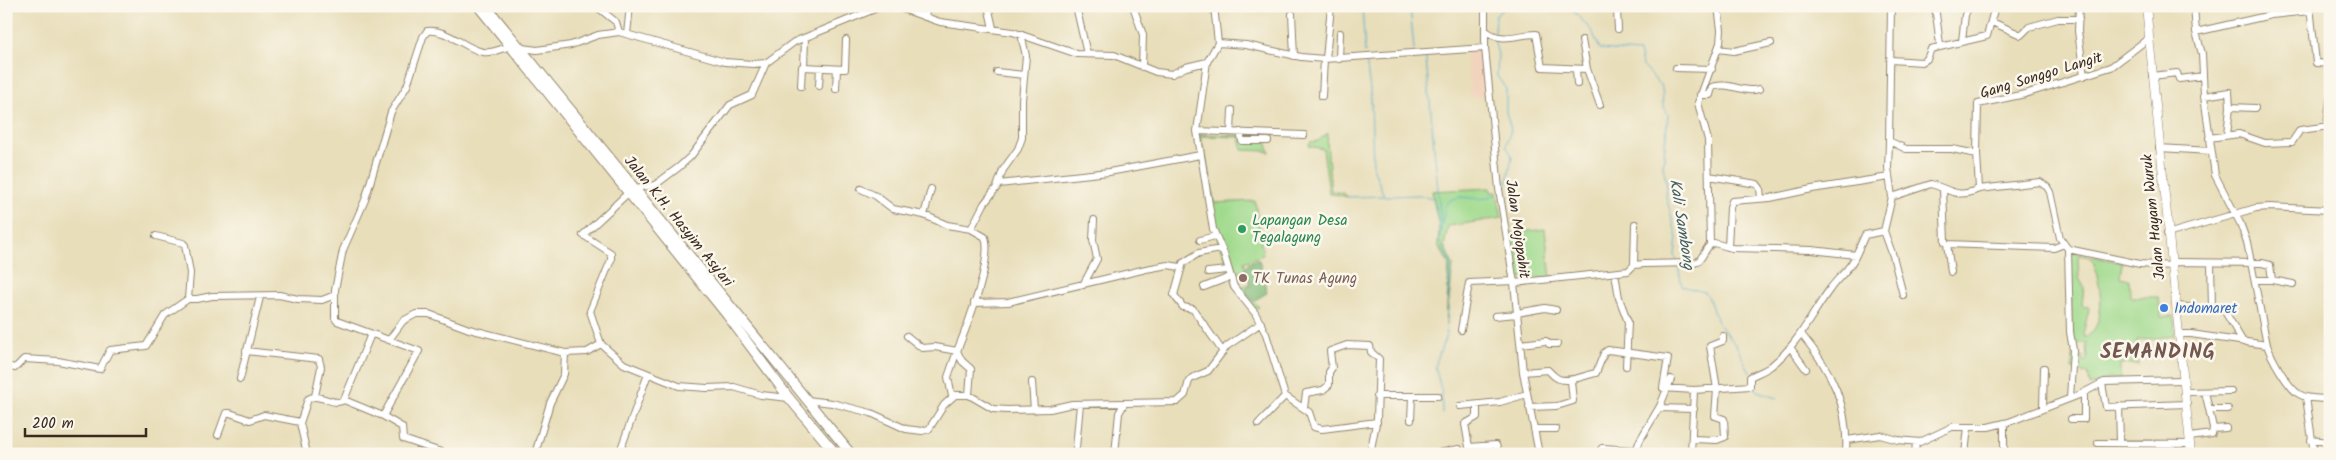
<svg xmlns="http://www.w3.org/2000/svg" width="2336" height="460" font-family="Kalam,sans-serif">
	<rect width="100%" height="100%" fill="#fbf7ec"/>
	<filter id="ink" filterUnits="userSpaceOnUse"><feTurbulence type="fractalNoise" baseFrequency=".02" numOctaves="2"/><feDisplacementMap in="SourceGraphic" scale="10" xChannelSelector="R" yChannelSelector="G"/><feConvolveMatrix kernelMatrix="1 2 1 2 8 2 1 2 1" color-interpolation-filters="sRGB"/></filter>
	<filter id="wash" filterUnits="userSpaceOnUse"><feTurbulence type="fractalNoise" baseFrequency=".0096" numOctaves="4" result="noise"/><feDisplacementMap in="SourceGraphic" scale="20" xChannelSelector="R" yChannelSelector="G"/><feGaussianBlur stdDeviation="1.12" result="paint"/><feColorMatrix in="noise" values="0 0 0 0 0 0 0 0 0 0 0 0 0 0 0 0 0 1.4 0 .05"/><feComposite in="paint" operator="in"/></filter>
	<g filter="url(#wash)">
		<rect width="100%" height="100%" fill="#e8deba"/>
		<path fill="#f2d4be" d="M1483,50L1489,96L1469,97V93L1471,92L1465,51Z"/>
		<path fill="#a0da8d" stroke="#6e8256" fill-rule="evenodd" d="M1328,133C1326,144 1330,178 1331,191L1343,193L1348,197L1329,193L1323,149L1309,146L1310,142L1318,141Z
			M1198,134L1267,136V145L1270,153L1266,151L1242,150L1240,137L1200,136L1209,170L1214,203L1255,201L1263,255L1244,262L1246,269L1235,273L1239,287L1250,284L1245,291L1259,307L1255,309L1236,285L1217,236Z
			M1490,188L1491,192H1497L1502,218L1448,226L1444,246L1453,265L1446,326L1449,264L1438,245L1439,228L1432,191Z
			M1545,229L1551,278H1516L1508,234Z
			M2069,251L2122,263L2120,277L2129,279L2130,297H2159L2161,317L2174,316L2175,336L2137,340L2139,364H2120V379H2109L2090,386L2088,373L2083,374L2079,369H2072L2073,356H2083V362L2087,361L2086,343H2073ZM2080,255L2089,257L2093,261C2100,282 2109,324 2085,338L2083,334L2089,309L2088,306L2084,307L2082,305L2084,287L2079,278L2078,258Z"/>
		<path fill="#80ba78" stroke="#5e724b" d="M1259,260L1267,293L1253,301L1245,291L1250,285L1245,267L1252,261Z"/>
		<g fill="none" stroke-linecap="round" stroke-linejoin="round">
			<path stroke="#4ba9ca" stroke-width="1" d="M1362,6L1365,53
				M1410,6L1414,50
				M1569,6L1592,31L1600,49L1639,52L1642,65L1662,87L1663,105L1668,114L1663,166L1667,185L1666,196L1677,238L1675,255L1677,262
				M1495,33L1496,15L1507,6
				M1494,39L1498,55L1497,76L1506,89V112L1511,129L1506,146L1512,156L1506,188L1502,193
				M1415,56H1425L1426,59L1441,223
				M1366,59L1371,98L1373,167L1384,196L1420,195L1433,198L1440,230
				M1348,197L1384,196
				M1678,266L1682,286L1704,292L1708,296L1717,322L1737,347L1750,373
				M1753,382L1757,391L1777,398
				M1442,414V393L1435,366L1446,335L1450,277V262L1439,241L1445,206L1450,200L1460,197L1481,199L1498,194"/>
		</g>
	</g>
	<g filter="url(#ink)">
		<g fill="none" stroke-linecap="round" stroke-linejoin="round">
			<defs>
				<path id="minor" d="M596,6L616,22L619,32
					M894,6L940,22L1013,32L1077,54L1114,55L1156,72L1172,74L1186,67L1207,62
					M988,6L993,28
					M1076,6L1087,54
					M1133,6L1143,35L1142,67
					M1214,6L1218,43L1246,45L1301,57L1324,59L1485,48
					M1485,6V48L1499,189L1514,283L1523,372L1539,454
					M1608,6L1617,11L1618,29
					M1935,6L1940,45
					M2079,6L2078,31L2084,76
					M2194,6L2196,32L2202,54L2204,96L2215,175L2240,223L2247,242L2267,345C2271,357 2288,388 2299,394C2308,400 2320,398 2330,399
					M2270,6L2271,15
					M2310,6L2316,63L2330,64
					M1617,11L1627,6
					M1292,14L1294,56
					M925,17L927,6
					M1992,22L2021,35L2029,27L2058,19H2079
					M1485,30C1501,44 1517,34 1536,34L1542,67L1587,69
					M2196,32L2271,15L2310,11
					M627,34L630,6
					M805,38L804,67L845,69L846,40
					M1582,40L1587,69L1600,105
					M1962,41L1965,15L1969,6
					M1218,43L1207,62L1197,131L1213,229L1224,254L1234,287L1255,313L1266,334L1285,396L1309,412L1314,427L1322,429L1377,422
					M522,48L537,50L571,45L598,35L619,32L725,62L753,64L766,63L794,42L882,6
					M1718,49L1734,51L1771,43
					M1326,59L1331,6
					M1339,59L1340,33
					M1891,60L1922,62L1927,59L1931,49L1987,36L1995,6
					M1676,68L1712,69
					M1576,69L1577,84
					M997,72L1024,75
					M2152,76L2177,73L2179,79L2203,76
					M801,86L802,67H804
					M819,86L820,68
					M836,89L837,69
					M1700,95H1710L1712,87C1728,81 1745,94 1759,89
					M1322,96L1324,59
					M2204,96L2229,92L2230,107L2255,108
					M2327,126L2330,99
					M1197,131L1304,135
					M1231,132L1232,110
					M1240,132L1242,141H1268
					M2227,135L2230,107
					M2209,138L2239,134L2265,143L2292,142L2300,130L2330,126
					M1889,141L1891,6
					M2159,148L2211,151
					M1977,154L1978,104L2025,94L2111,67L2149,38
					M1709,176L1757,184L1760,188L1761,198
					M999,184L1109,172L1200,155
					M635,188L655,185L679,167L691,156L730,105L752,95L766,63
					M861,189L876,196L893,209L924,215L947,225L971,229L984,204L997,187L1003,170L1018,149L1022,138V100L1026,56L1021,34
					M1943,189L1945,242L1947,244L2054,248L2064,244
					M627,194L583,235L611,253V260L590,311L601,344L624,364L679,386L707,388L734,387L761,395L789,398
					M1892,197L1931,184C1952,190 1956,199 1979,189
					M924,215L931,189
					M1884,231L1893,256L1903,295
					M2167,234L2256,208L2270,207L2330,210
					M156,236L183,243L185,245L190,273L188,299
					M1200,240L1215,236
					M1710,244L1708,140L1698,103L1720,43L1721,30L1718,6
					M1947,244L1951,272
					M1728,247L1730,207L1732,201L1770,198L1812,189L1889,177
					M1221,249L1199,253L1183,263L1174,295L1183,307L1193,309L1223,352
					M2068,249L2140,264L2172,266
					M2172,262L2262,263L2270,265L2272,280
					M2211,263L2212,308
					M1634,265L1635,224
					M1208,272L1228,270
					M1615,273L1619,298L1628,322L1626,366
					M2255,280H2272L2293,284
					M1514,283L1628,271L1634,265L1644,264L1695,263C1704,260 1704,246 1714,243L1732,248L1812,250L1856,255L1865,235L1884,231L1892,197L1888,168L1889,141L1906,149H1952L1977,154L1979,189L2040,182L2047,187L2050,192L2060,238L2068,249L2070,332L2073,350L2070,398
					M1083,285L1097,259L1093,240L1094,220
					M1204,287L1230,277
					M974,303L1008,302L1146,269L1168,265L1180,267
					M2177,306L2224,310L2243,342
					M1517,313L1545,308L1556,310
					M1495,316L1517,314
					M1461,330L1469,283L1514,281
					M2179,334H2191L2267,345
					M1802,335C1832,371 1849,406 1846,454
					M907,336L922,348L935,347L957,351C967,327 993,260 985,237L971,229
					M389,340L403,321L416,314H429L469,329L565,353
					M1520,344L1546,341L1549,344H1557
					M1790,347L1806,369
					M246,351L319,359L321,367L315,396
					M957,351L962,361L971,369L969,395
					M6,366L15,368L24,359L58,361L100,369L110,350L146,346L165,315L188,299H197L212,296L279,295L298,299L322,300L335,295
					M1523,372L1548,370C1551,373 1553,376 1557,378C1566,384 1585,375 1596,373L1604,353L1608,350L1668,358L1663,388L1694,390L1691,454
					M240,379L260,297
					M1032,382L1034,410
					M2102,383L2106,407L2187,404
					M1694,390L1750,386V377C1757,373 1765,371 1771,366C1798,345 1810,316 1830,289C1838,277 1850,270 1856,255
					M2186,392L2231,391
					M2205,392L2209,409H2228
					M952,396L948,377L957,351
					M1377,396H1438
					M2306,397L2314,454
					M344,400L383,416L419,351L337,321L335,318V290L343,250L365,200L391,112L407,86L423,37L427,31C447,28 465,49 483,52C493,54 500,48 510,47
					M807,400L832,403L871,413L906,429L922,431L929,429L944,405L955,395H969L993,409L1007,410L1050,409L1072,404L1177,402L1185,395L1189,381L1192,378L1208,371L1227,346L1261,323
					M1477,405V417L1465,424L1469,447L1496,445L1499,454
					M1460,406L1500,402L1527,394
					M2119,406L2120,442
					M1529,407L1557,406L1573,401L1571,381
					M1304,408L1306,393L1323,390L1329,385V372L1332,368L1330,351L1347,345L1370,346L1371,352L1379,359L1377,418L1370,454
					M1659,408L1694,409
					M2043,408L2044,368
					M383,416L402,427L403,439L447,454
					M2071,419H2084V393
					M1411,420L1412,397
					M2004,423V454
					M1258,424L1285,396
					M1534,429H1556
					M2213,429L2226,428
					M218,435L226,413H230L250,420L264,415L300,422
					M2190,437L2212,434L2213,428L2209,409
					M1693,439L1717,440L1725,437L1724,419L1715,416L1717,389L1710,346L1723,341V336
					M1847,440L1880,435L1898,440L1920,442L1952,427H1988L2009,422L2079,395L2104,382L2183,380
					M2311,440L2330,442
					M2098,443L2190,444
					M307,454L300,423L308,399C320,392 333,407 344,400L371,334
					M535,454L550,403L564,374L565,353L587,352L601,344
					M619,454L648,374
					M1073,454L1076,448L1080,404
					M1115,454L1119,413L1124,404
					M1434,454L1459,449
					M1598,454L1602,448L1636,450
					M1635,454L1640,440L1660,406L1671,379
					M1915,454L1916,442
					M1965,454L1968,427"/>
				<path id="major" d="M2146,6L2191,454"/>
				<path id="highway" d="M478,6L727,315L789,398L836,454
					M486,6L851,454"/>
			</defs>
			<use href="#minor" stroke="#92846c" stroke-width="8"/>
			<use href="#major" stroke="#92846c" stroke-width="9"/>
			<use href="#highway" stroke="#92846c" stroke-width="11"/>
			<use href="#minor" stroke="#fff" stroke-width="6"/>
			<use href="#major" stroke="#fff" stroke-width="8"/>
			<use href="#highway" stroke="#fff" stroke-width="9"/>
		</g>
	</g>
	<circle fill="#2e9e5b" stroke="#fbf7ec" stroke-width="2" cx="1242" cy="229" r="5"/>
	<circle fill="#8d6e63" stroke="#fbf7ec" stroke-width="2" cx="1243" cy="278" r="5"/>
	<circle fill="#3f7fe0" stroke="#fbf7ec" stroke-width="2" cx="2164" cy="308" r="5"/>
	<g text-anchor="middle" stroke-width="5" stroke-linejoin="round" paint-order="stroke">
		<g font-size="15" fill="#3b2a1e" stroke="#fbf7ec">
			<text transform="translate(2041 75) rotate(-17)" y="5">Gang Songgo Langit</text>
			<text transform="translate(2153 217) rotate(-96)" y="5">Jalan Hayam Wuruk</text>
			<text transform="translate(679 221) rotate(51)" y="5">Jalan K.H. Hasyim Asy'ari</text>
			<text transform="translate(1518 229) rotate(82)" y="5">Jalan Mojopahit</text>
		</g>
		<g font-size="15" fill="#27864d" stroke="#fbf7ec" text-anchor="start">
			<text x="1252" y="225">Lapangan Desa<tspan x="1252" dy="17">Tegalagung</tspan></text>
		</g>
		<g font-size="15" fill="#785e54" stroke="#fbf7ec" text-anchor="start">
			<text x="1253" y="283">TK Tunas Agung</text>
		</g>
		<g font-size="15" fill="#366cbe" stroke="#fbf7ec" text-anchor="start">
			<text x="2174" y="313">Indomaret</text>
		</g>
		<g font-size="16" font-style="italic" fill="#415d63" stroke="#fbf7ec">
			<text transform="translate(1683 224) rotate(81)" y="6">Kali Sambong</text>
		</g>
		<g font-size="20" font-weight="bold" letter-spacing="1" fill="#74574e" stroke="#fbf7ec">
			<text x="2158" y="358">SEMANDING</text>
		</g>
	</g>
	<rect width="2336" height="460" fill="none" stroke="#fbf7ec" stroke-width="25"/>
	<path d="M25 428v8h121v-8" fill="none" stroke="#3b2a1e" stroke-width="2.5"/>
	<text x="32" y="428" font-size="15" fill="#3b2a1e" stroke="#fbf7ec" stroke-width="4" paint-order="stroke">200 m</text>
</svg>
